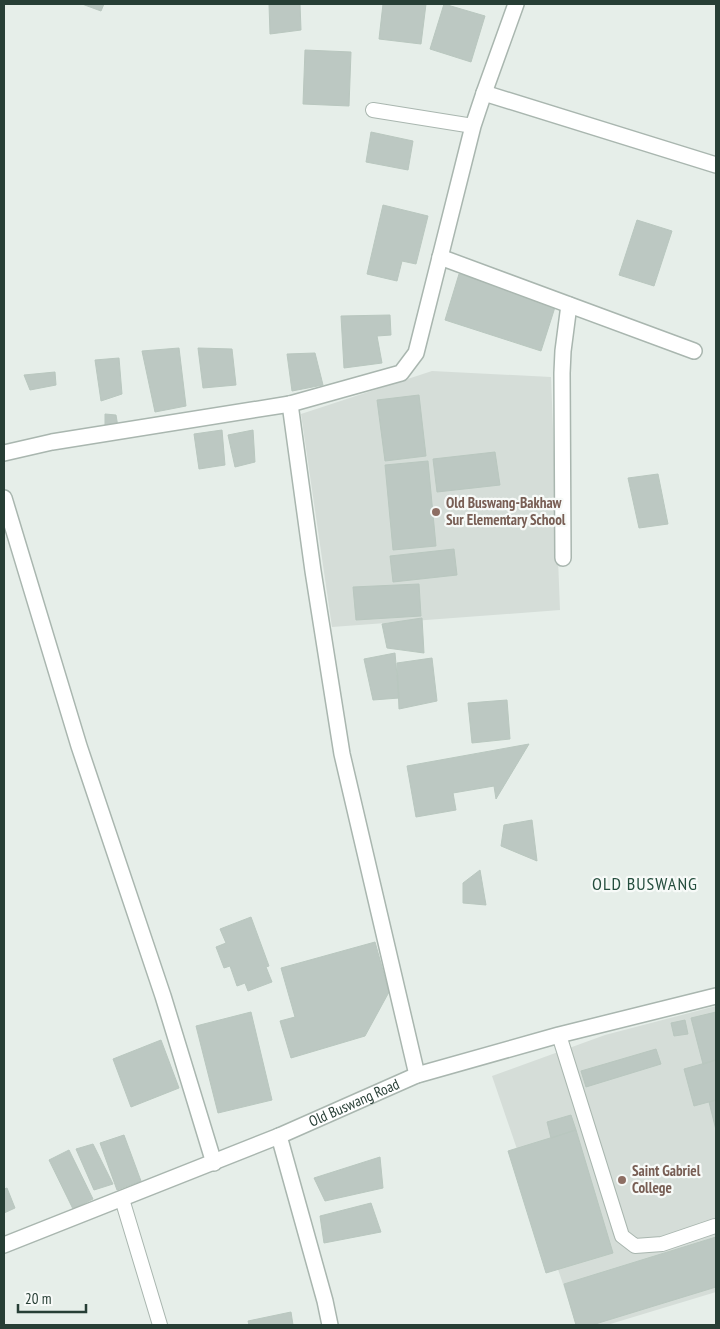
<svg xmlns="http://www.w3.org/2000/svg" width="720" height="1329" font-family="'PT Sans Narrow',sans-serif">
	<rect width="100%" height="100%" fill="#e6eee9"/>
	<path fill="#d5ddd8" d="M432,371L551,377L560,610L332,627L301,414Z
		M716,1006V1292L607,1325H576L563,1284L492,1076L605,1035Z"/>
	<path fill="#bcc8c2" stroke="#b9c7bf" d="M82,4H104L101,11Z
		M269,4H300L301,30L270,34Z
		M383,4H426L421,44L379,39Z
		M444,4L485,16L471,62L430,49Z
		M305,50L351,52L349,106L303,104Z
		M371,132L413,141L408,170L366,162Z
		M383,205L428,216L416,264L402,261L397,281L367,274Z
		M637,220L672,231L654,286L619,275Z
		M459,274L556,304L541,351L445,320Z
		M390,315L391,335L377,336L382,363L344,368L341,316Z
		M179,348L186,406L155,412L142,351Z
		M198,348L232,349L236,385L203,388Z
		M315,353L323,385L292,391L287,354Z
		M119,358L122,394L101,401L95,360Z
		M55,372L56,385L30,390L24,375Z
		M419,395L426,456L385,461L377,400Z
		M105,414L116,415L118,427L105,429Z
		M222,430L225,465L199,469L194,434Z
		M253,430L255,462L235,467L228,435Z
		M495,452L500,485L437,492L433,459Z
		M428,461L436,546L393,550L385,465Z
		M658,474L668,524L639,528L628,478Z
		M454,549L457,575L393,582L390,556Z
		M419,584L421,616L356,620L353,587Z
		M422,618L424,653L387,648L382,624Z
		M395,653L399,698L373,700L364,659Z
		M432,658L437,701L399,709L397,663Z
		M507,700L510,739L472,743L468,703Z
		M529,744L496,799L494,786L453,793L456,810L416,817L407,766Z
		M532,820L537,861L501,846L504,825Z
		M480,870L486,905L463,903V883Z
		M251,917L269,966L266,967L272,982L248,991L245,983L237,986L230,966L224,968L216,947L226,943L220,929Z
		M375,942L389,992L365,1036L291,1058L280,1021L295,1017L281,968Z
		M251,1012L272,1100L218,1113L196,1026Z
		M716,1012V1060L703,1064L691,1018Z
		M685,1020L688,1034L674,1036L671,1023Z
		M161,1040L179,1088L131,1107L113,1059Z
		M656,1049L661,1064L586,1087L581,1071Z
		M716,1060V1100L694,1106L684,1069Z
		M716,1100V1130L709,1102Z
		M571,1115L576,1130L551,1138L547,1122Z
		M576,1130L613,1253L546,1273L508,1151Z
		M124,1135L141,1181L117,1190L100,1143Z
		M93,1144L113,1184L94,1190L76,1149Z
		M69,1150L93,1199L73,1209L49,1160Z
		M380,1157L383,1188L325,1201L314,1178Z
		M7,1188L15,1208L4,1213V1189Z
		M371,1203L381,1232L324,1243L320,1216Z
		M716,1237V1287L592,1325H576L564,1284Z
		M291,1312L293,1325H249L248,1321Z"/>
	<g fill="none" stroke-linecap="round" stroke-linejoin="round">
		<defs>
			<path id="lane" d="M373,110L473,126
				M559,1035L622,1236L635,1246L662,1244L715,1226
				M122,1199L160,1325"/>
			<g id="street">
				<path d="M484,93L716,165"/>
				<path d="M440,257L694,351"/>
				<path d="M290,404L313,571L342,754L417,1075"/>
				<path d="M4,453L52,442L290,404L401,373L416,353L473,126L484,93L516,4"/>
				<path d="M4,498L79,746L163,996L214,1163"/>
				<path d="M563,558L562,373L563,351L569,305"/>
				<path d="M279,1136L325,1301L330,1325"/>
				<path id="s1" d="M4,1245L279,1136L417,1075L559,1035L716,996"/>
			</g>
		</defs>
		<use href="#lane" stroke="#a9b6af" stroke-width="16"/>
		<use href="#street" stroke="#a9b6af" stroke-width="18"/>
		<use href="#lane" stroke="#fff" stroke-width="14"/>
		<use href="#street" stroke="#fff" stroke-width="15"/>
	</g>
	<g fill="#8d6e63" stroke="#f7faf8" stroke-width="2">
		<circle cx="436" cy="512" r="5"/>
		<circle cx="622" cy="1180" r="5"/>
	</g>
	<g text-anchor="middle" stroke-width="4.5" stroke-linejoin="round" paint-order="stroke">
		<g font-size="15" font-weight="bold" fill="#785e54" stroke="#f7faf8" text-anchor="start">
			<text x="446" y="508">Old Buswang-Bakhaw<tspan x="446" dy="17">Sur Elementary School</tspan></text>
			<text x="632" y="1176">Saint Gabriel<tspan x="632" dy="17">College</tspan></text>
		</g>
		<g font-size="15" fill="#273e35" stroke="#f7faf8">
			<text dy="5" stroke="none"><textPath href="#s1" startOffset="378">Old Buswang Road</textPath></text>
		</g>
		<g font-size="18" letter-spacing="1" fill="#254e3e" stroke="#f7faf8">
			<text x="645" y="890">OLD BUSWANG</text>
		</g>
	</g>
	<rect width="720" height="1329" fill="none" stroke="#273e35" stroke-width="10"/>
	<path d="M18 1304v8h68v-8" fill="none" stroke="#273e35" stroke-width="2.5"/>
	<text x="25" y="1304" font-size="15" fill="#273e35" stroke="#f7faf8" stroke-width="4" paint-order="stroke">20 m</text>
</svg>
